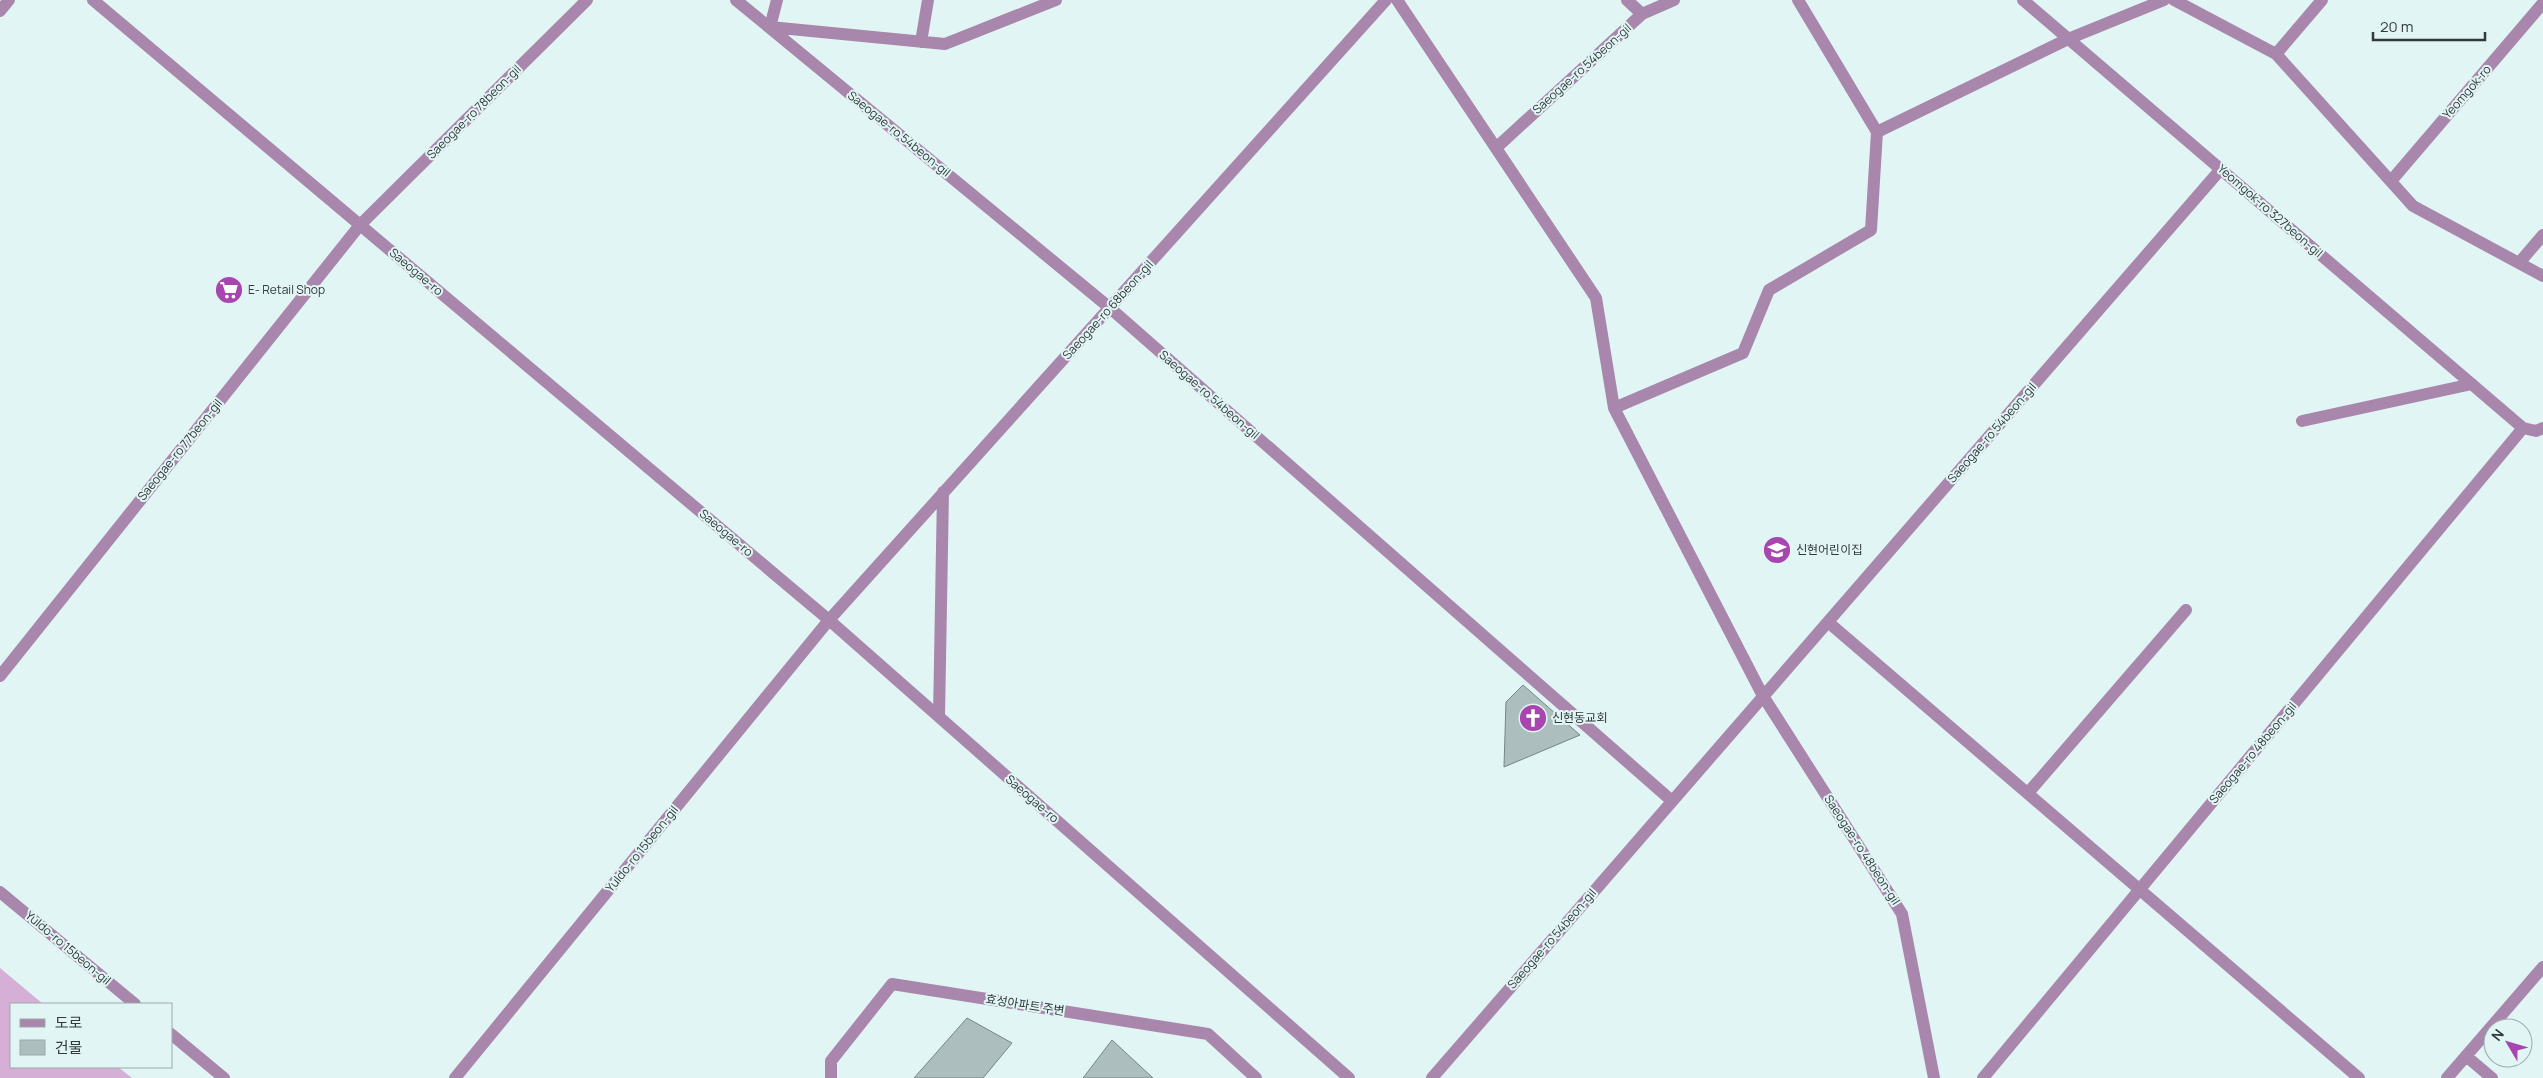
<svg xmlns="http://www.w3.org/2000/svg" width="2543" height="1078" font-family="Manrope,'Noto Sans KR',sans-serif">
	<rect width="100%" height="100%" fill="#e2f5f5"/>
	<path fill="#d5afd6" d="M0,968L43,1004H11V1067H118L132,1078H0Z"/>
	<path fill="#acbebe" stroke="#758686" d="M1523,685L1580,735L1504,767L1506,702Z
		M967,1018L1012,1043L983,1078H914Z
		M1112,1040L1153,1078H1083Z"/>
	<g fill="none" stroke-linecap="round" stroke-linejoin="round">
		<path stroke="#a986ab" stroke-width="12" d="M93,0L829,620L1349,1078
			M736,0L1110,308L1672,801
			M777,0L770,27L945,44L1056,0
			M1397,0L1596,298L1614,408L1763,696L1902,914L1934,1078
			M1627,0L1642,14
			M2023,0L2523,428L2536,431L2543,428
			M2174,0L2276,54L2413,206L2543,276
			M0,11L9,0
			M921,42L928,0
			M2276,54L2322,0
			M1877,132L2068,39L2164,0
			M1496,148L1642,14L1674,0
			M2391,181L2543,3
			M2519,263L2543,235
			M1614,408L1743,353L1769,290L1871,230L1877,132L1798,0
			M2302,421L2472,384
			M1828,622L2359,1078
			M0,676L360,225L587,0
			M939,717L943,492
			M2028,793L2186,610
			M0,892L135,1004
			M171,1034L224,1078
			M2466,1056L2492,1078
			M455,1078L829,620L1386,0
			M831,1078V1061L892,984L1208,1034L1256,1078
			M1432,1078L2221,169
			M1983,1078L2523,428
			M2447,1078L2543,967"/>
	</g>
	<defs>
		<symbol id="supermarket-disc" viewBox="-11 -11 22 22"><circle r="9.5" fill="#a746ae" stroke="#e2f5f5"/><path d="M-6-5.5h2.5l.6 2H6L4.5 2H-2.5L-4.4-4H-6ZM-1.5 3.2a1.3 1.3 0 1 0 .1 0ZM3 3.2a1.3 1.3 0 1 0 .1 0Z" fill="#fff"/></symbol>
		<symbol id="school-disc" viewBox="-11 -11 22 22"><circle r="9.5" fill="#a746ae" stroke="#e2f5f5"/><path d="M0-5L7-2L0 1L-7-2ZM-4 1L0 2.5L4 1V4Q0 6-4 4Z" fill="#fff"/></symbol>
		<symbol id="church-disc" viewBox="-11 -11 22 22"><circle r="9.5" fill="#a746ae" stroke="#e2f5f5"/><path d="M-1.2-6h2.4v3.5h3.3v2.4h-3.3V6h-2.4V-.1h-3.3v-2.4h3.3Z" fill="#fff"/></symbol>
	</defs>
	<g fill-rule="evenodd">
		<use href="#supermarket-disc" x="213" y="274" width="32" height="32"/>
		<use href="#school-disc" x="1761" y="534" width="32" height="32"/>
		<use href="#church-disc" x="1517" y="702" width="32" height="32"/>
	</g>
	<g text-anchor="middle" stroke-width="4" stroke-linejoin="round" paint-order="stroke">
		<g font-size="12" fill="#313939" stroke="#e2f5f5">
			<text transform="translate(1582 69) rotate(-42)" y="4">Saeogae-ro 54beon-gil</text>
			<text transform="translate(2467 92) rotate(-49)" y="4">Yeomgok-ro</text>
			<text transform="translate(474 112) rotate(-45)" y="4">Saeogae-ro 78beon-gil</text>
			<text transform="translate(899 134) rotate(39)" y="4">Saeogae-ro 54beon-gil</text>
			<text transform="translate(2270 211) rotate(41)" y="4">Yeomgok-ro 327beon-gil</text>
			<text transform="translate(416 272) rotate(40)" y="4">Saeogae-ro</text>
			<text transform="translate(1108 310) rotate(-48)" y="4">Saeogae-ro 68beon-gil</text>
			<text transform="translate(1209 395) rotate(41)" y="4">Saeogae-ro 54beon-gil</text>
			<text transform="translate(1992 433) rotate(-49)" y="4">Saeogae-ro 54beon-gil</text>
			<text transform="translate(180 450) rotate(-51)" y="4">Saeogae-ro 77beon-gil</text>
			<text transform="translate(726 533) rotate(40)" y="4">Saeogae-ro</text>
			<text transform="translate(2253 753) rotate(-50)" y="4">Saeogae-ro 48beon-gil</text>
			<text transform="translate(1032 799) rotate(41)" y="4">Saeogae-ro</text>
			<text transform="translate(642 849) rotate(-51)" y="4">Yuldo-ro 15beon-gil</text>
			<text transform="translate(1862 850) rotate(57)" y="4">Saeogae-ro 48beon-gil</text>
			<text transform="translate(1552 939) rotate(-49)" y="4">Saeogae-ro 54beon-gil</text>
			<text transform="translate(68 948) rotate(40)" y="4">Yuldo-ro 15beon-gil</text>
			<text transform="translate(1025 1005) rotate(9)" y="4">효성아파트 주변</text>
		</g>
		<g font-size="12" fill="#313939" stroke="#e2f5f5" text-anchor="start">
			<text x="248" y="294">E- Retail Shop</text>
			<text x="1796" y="554">신현어린이집</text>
			<text x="1552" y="722">신현동교회</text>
		</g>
	</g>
	<rect x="10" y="1003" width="162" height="65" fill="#e2f5f5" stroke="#9baaaa"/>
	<rect x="20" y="1019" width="25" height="8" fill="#a986ab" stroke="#9baaaa"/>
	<text x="55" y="1028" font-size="15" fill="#313939">도로</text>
	<rect x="20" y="1040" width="25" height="15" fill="#acbebe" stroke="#9baaaa"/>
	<text x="55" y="1053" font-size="15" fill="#313939">건물</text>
	<g transform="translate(2508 1043) rotate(308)"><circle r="24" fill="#e2f5f5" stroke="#9baaaa"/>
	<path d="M0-4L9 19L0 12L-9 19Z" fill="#a746ae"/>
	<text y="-8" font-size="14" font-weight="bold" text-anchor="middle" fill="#313939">N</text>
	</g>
	<path d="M2373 32v8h112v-8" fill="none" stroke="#313939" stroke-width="2.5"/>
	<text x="2380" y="32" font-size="15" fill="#313939" stroke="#e2f5f5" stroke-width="4" paint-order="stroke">20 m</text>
</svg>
